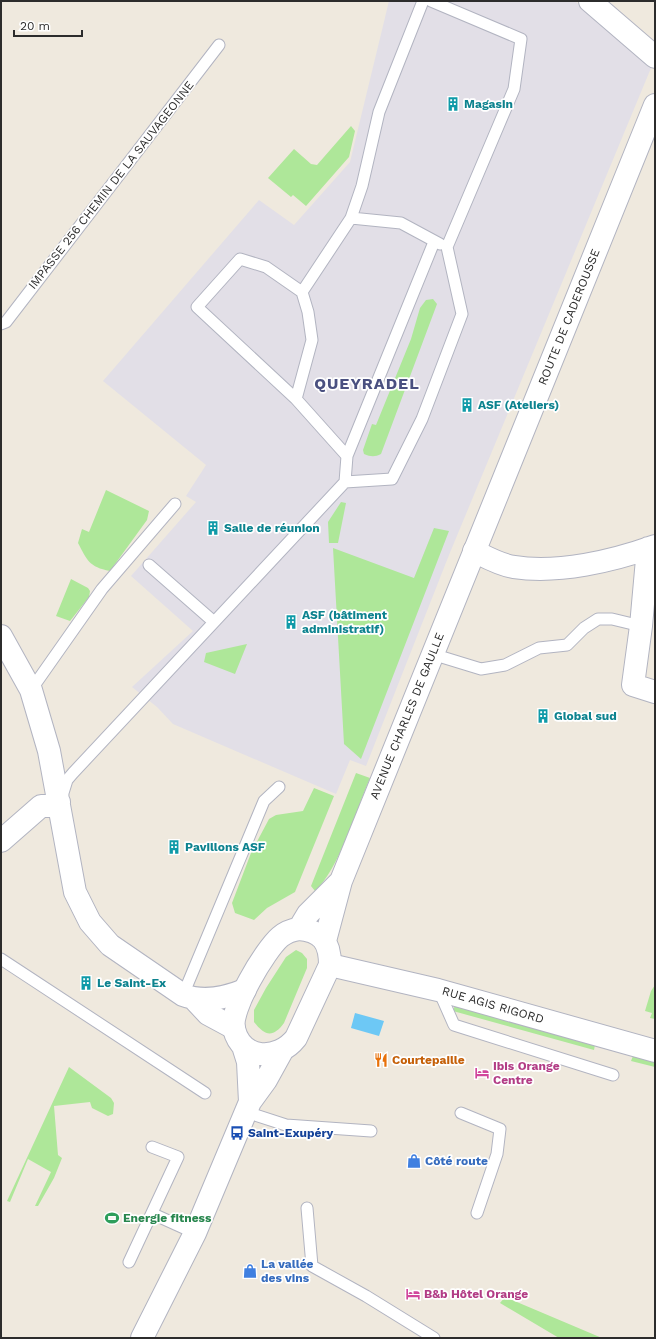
<svg xmlns="http://www.w3.org/2000/svg" width="656" height="1339" font-family="'Work Sans',sans-serif">
	<rect width="100%" height="100%" fill="#efe9de"/>
	<path fill="#e2dfe7" d="M389,1H575L651,68L449,555L366,766L350,760L336,794L173,724L157,707L132,687L193,631L131,576L196,502L186,496L206,465L103,381L259,200L294,225L350,162Z"/>
	<path fill="#aee799" d="M351,126L355,131L349,157L306,206L293,195L291,197L268,178L294,149L311,164L317,165Z
		M433,299L437,304L381,454C375,457 371,457 364,454L363,450L372,424L376,425L411,339L420,308L426,300Z
		M106,490L149,511L147,520L110,571C89,567 87,560 78,543L82,529L89,532Z
		M341,502L346,503L338,543H329L328,522Z
		M434,528L449,531L361,759L344,744L333,548L414,578Z
		M71,579L88,588L90,591L89,597L70,621L56,616Z
		M247,644L235,674L204,662L206,653Z
		M356,773L370,778C356,811 339,869 315,891L311,886Z
		M314,788L334,796L295,892L267,908L254,920L235,913L232,903L251,853L269,819L276,815L303,811Z
		M296,950L302,953L307,959V968L284,1023C273,1038 265,1036 254,1022V1010L266,988L286,957Z
		M655,985V1019L650,1018L652,1013L645,1011L651,991Z
		M455,1005L595,1045L594,1050L453,1011Z
		M633,1056L655,1062V1067L631,1061Z
		M69,1067L111,1098L114,1103L113,1114L108,1116L92,1108L90,1102L54,1106L58,1155L62,1158L54,1178L38,1206H35L51,1172L28,1159L10,1202L7,1201Z
		M505,1297L602,1338H559L500,1303Z"/>
	<path fill="#6dc8f5" d="M355,1013L384,1021L379,1036L351,1028Z"/>
	<g fill="none" stroke-linecap="round" stroke-linejoin="round">
		<defs>
			<path id="service" d="M351,218L401,223L440,244
				M302,292L351,218L362,186L379,112L423,1
				M1,324L6,322L219,45
				M296,399L197,307L240,259L266,267L302,292L308,312L312,340L296,399L347,456
				M345,482L392,479L422,419L462,314L447,247L514,89L521,39L431,1
				M149,565L214,622
				M432,654L481,669L505,665L539,648L567,645L584,628L598,619H612L641,626
				M31,690L102,589L175,504
				M62,796L67,780L73,773L345,482L347,456L434,242
				M1,959L205,1093
				M439,991L454,1025L613,1075
				M183,995L264,801L279,787
				M246,1112L286,1125L371,1131
				M461,1113L500,1129L497,1154L477,1213
				M307,1208L312,1266L366,1296L434,1338
				M153,1214L195,1233
				M129,1262L178,1157L152,1147"/>
			<path id="minor" d="M590,1L655,57
				M648,548L641,626L633,685L655,692
				M474,551C486,557 500,565 514,567C558,574 613,561 655,546
				M1,636L31,690L49,751L75,892L90,922L110,945L183,995C204,1003 225,998 245,990
				M1,841L41,806H52L59,802
				M194,999L208,1014L234,1028"/>
			<path id="tertiary" d="M330,965L438,990L655,1051"/>
			<path id="secondary" d="M299,929C322,931 330,942 330,965L296,1038C278,1061 242,1061 234,1029C229,1010 265,950 280,937C286,932 291,930 299,929Z
				M299,929L308,914L341,881
				M325,941L341,881L655,105
				M243,1046L248,1062L250,1102
				M142,1338L195,1233L250,1102L266,1080L282,1051"/>
		</defs>
		<use href="#service" stroke="#b2b4c1" stroke-width="13"/>
		<use href="#minor" stroke="#b2b4c1" stroke-width="24"/>
		<use href="#tertiary" stroke="#b2b4c1" stroke-width="24"/>
		<use href="#secondary" stroke="#b2b4c1" stroke-width="24"/>
		<use href="#service" stroke="#fff" stroke-width="11"/>
		<use href="#minor" stroke="#fff" stroke-width="22"/>
		<use href="#tertiary" stroke="#fff" stroke-width="22"/>
		<use href="#secondary" stroke="#fff" stroke-width="22"/>
	</g>
	<defs>
		<symbol id="building-bare" viewBox="-9 -9 18 18"><path d="M-4-6H4V6H1V3H-1V6H-4ZM-2.5-4.3h1.7v1.8h-1.7ZM.8-4.3h1.7v1.8H.8ZM-2.5-1h1.7V.8h-1.7ZM.8-1h1.7V.8H.8Z" fill="#0f9aa8" stroke="#fff" stroke-width="2.5" paint-order="stroke"/></symbol>
		<symbol id="restaurant-bare" viewBox="-9 -9 18 18"><path d="M-5-6h1v4h1v-4h1v4h1v-4h1v5L-1.5 .5V6h-2V.5L-5-1ZM5-6V6H3V1.5H1.5Q1.5-4 5-6Z" fill="#e8710a" stroke="#fff" stroke-width="2.5" paint-order="stroke"/></symbol>
		<symbol id="hotel-bare" viewBox="-9 -9 18 18"><path d="M-6-4.5h1.5V1H6V5H4.5V3h-9V5H-6ZM-4 0a1.8 1.8 0 1 1 3.6 0ZM.5 0V-2.5h3Q6-2.5 6 0Z" fill="#d1479c" stroke="#fff" stroke-width="2.5" paint-order="stroke"/></symbol>
		<symbol id="bus-bare" viewBox="-9 -9 18 18"><path d="M-5-6H5V4H4V6H2V4H-2V6H-4V4H-5ZM-3.5-4V0h7V-4ZM-3.5 1.2v1.5H-2V1.2ZM2 1.2v1.5H3.5V1.2Z" fill="#1a4fb4" stroke="#fff" stroke-width="2.5" paint-order="stroke"/></symbol>
		<symbol id="shop-bare" viewBox="-9 -9 18 18"><path d="M-5-2.5h2.3a2.7 3.5 0 0 1 5.4 0H5L5.5 6h-11ZM-1.5-2.5h3a1.5 2.3 0 0 0-3 0Z" fill="#3f7fe0" stroke="#fff" stroke-width="2.5" paint-order="stroke"/></symbol>
		<symbol id="stadium-bare" viewBox="-9 -9 18 18"><path d="M0-5a6.5 5 0 1 0 0 10a6.5 5 0 1 0 0-10ZM-3.5-1.8h7v3.6h-7Z" fill="#2e9e5b" stroke="#fff" stroke-width="2.5" paint-order="stroke"/></symbol>
	</defs>
	<g fill-rule="evenodd">
		<use href="#building-bare" x="443" y="94" width="20" height="20"/>
		<use href="#building-bare" x="457" y="395" width="20" height="20"/>
		<use href="#building-bare" x="203" y="518" width="20" height="20"/>
		<use href="#building-bare" x="281" y="612" width="20" height="20"/>
		<use href="#building-bare" x="533" y="706" width="20" height="20"/>
		<use href="#building-bare" x="164" y="837" width="20" height="20"/>
		<use href="#building-bare" x="76" y="973" width="20" height="20"/>
		<use href="#restaurant-bare" x="371" y="1050" width="20" height="20"/>
		<use href="#hotel-bare" x="472" y="1063" width="20" height="20"/>
		<use href="#bus-bare" x="227" y="1123" width="20" height="20"/>
		<use href="#shop-bare" x="404" y="1151" width="20" height="20"/>
		<use href="#stadium-bare" x="102" y="1208" width="20" height="20"/>
		<use href="#shop-bare" x="240" y="1261" width="20" height="20"/>
		<use href="#hotel-bare" x="403" y="1284" width="20" height="20"/>
	</g>
	<g text-anchor="middle" stroke-width="3.5" stroke-linejoin="round" paint-order="stroke">
		<g font-size="12" font-weight="bold" fill="#0d838f" stroke="#fff" text-anchor="start">
			<text x="464" y="108">Magasin</text>
			<text x="478" y="409">ASF (Ateliers)</text>
			<text x="224" y="532">Salle de réunion</text>
			<text x="302" y="619">ASF (bâtiment<tspan x="302" dy="14">administratif)</tspan></text>
			<text x="554" y="720">Global sud</text>
			<text x="185" y="851">Pavillons ASF</text>
			<text x="97" y="987">Le Saint-Ex</text>
		</g>
		<g font-size="12" fill="#2c2c2c" stroke="#fff">
			<text transform="translate(111 185) rotate(-52)" y="4">IMPASSE 256 CHEMIN DE LA SAUVAGEONNE</text>
			<text transform="translate(569 317) rotate(-68)" y="4">ROUTE DE CADEROUSSE</text>
			<text transform="translate(407 716) rotate(-68)" y="4">AVENUE CHARLES DE GAULLE</text>
			<text transform="translate(493 1005) rotate(16)" y="4">RUE AGIS RIGORD</text>
		</g>
		<g font-size="12" font-weight="bold" fill="#c56008" stroke="#fff" text-anchor="start">
			<text x="392" y="1064">Courtepaille</text>
		</g>
		<g font-size="12" font-weight="bold" fill="#b23c85" stroke="#fff" text-anchor="start">
			<text x="493" y="1070">Ibis Orange<tspan x="493" dy="14">Centre</tspan></text>
			<text x="424" y="1298">B&amp;b Hôtel Orange</text>
		</g>
		<g font-size="12" font-weight="bold" fill="#164399" stroke="#fff" text-anchor="start">
			<text x="248" y="1137">Saint-Exupéry</text>
		</g>
		<g font-size="12" font-weight="bold" fill="#366cbe" stroke="#fff" text-anchor="start">
			<text x="425" y="1165">Côté route</text>
			<text x="261" y="1268">La vallée<tspan x="261" dy="14">des vins</tspan></text>
		</g>
		<g font-size="12" font-weight="bold" fill="#27864d" stroke="#fff" text-anchor="start">
			<text x="123" y="1222">Energie fitness</text>
		</g>
		<g font-size="16" font-weight="bold" letter-spacing="1" fill="#4a5080" stroke="#fff">
			<text x="367" y="389">QUEYRADEL</text>
		</g>
	</g>
	<rect width="656" height="1339" fill="none" stroke="#2c2c2c" stroke-width="4"/>
	<path d="M14 30v6h68v-6" fill="none" stroke="#2c2c2c" stroke-width="2"/>
	<text x="20" y="30" font-size="12" fill="#2c2c2c" stroke="#ffffff" stroke-width="3" paint-order="stroke">20 m</text>
</svg>
